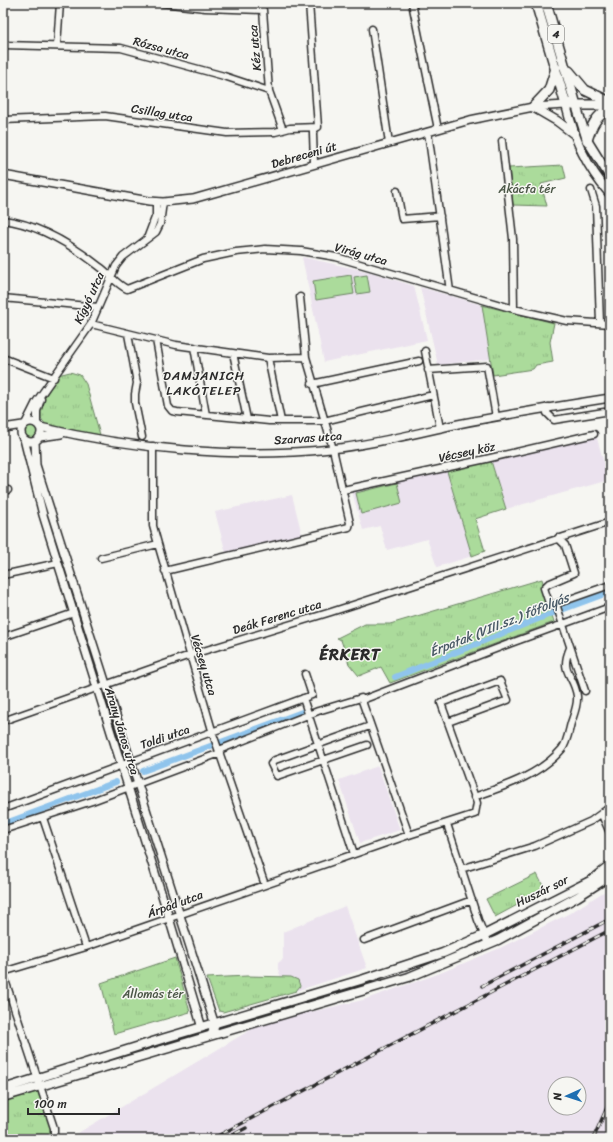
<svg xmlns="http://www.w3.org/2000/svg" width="613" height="1142" font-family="Sriracha,sans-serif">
	<defs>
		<pattern id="park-tufts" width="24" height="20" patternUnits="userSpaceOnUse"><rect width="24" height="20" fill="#abdb9b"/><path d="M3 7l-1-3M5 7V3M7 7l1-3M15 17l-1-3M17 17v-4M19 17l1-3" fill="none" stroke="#93bc86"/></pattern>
	</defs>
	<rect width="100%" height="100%" fill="#f6f6f2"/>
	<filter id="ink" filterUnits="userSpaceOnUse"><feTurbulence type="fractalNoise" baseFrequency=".025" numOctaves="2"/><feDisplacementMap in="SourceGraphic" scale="8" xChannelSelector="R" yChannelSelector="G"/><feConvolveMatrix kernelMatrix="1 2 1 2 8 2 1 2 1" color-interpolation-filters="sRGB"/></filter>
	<g filter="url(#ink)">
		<path fill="#ebe2ee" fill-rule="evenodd" d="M302,257L370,272L414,286L427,340L324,362Z
			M420,287L482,305L490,359L438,365Z
			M596,435L609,480L506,509L491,461Z
			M446,468L472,556L437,567L427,539L387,550L380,526L363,530L351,488Z
			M292,495L303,539L227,557L215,512Z
			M378,766L400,830L360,843L339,780Z
			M610,888V1139H68L262,1023L363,1000L438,974L500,948L570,913ZM555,1084H579V1108H555Z
			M345,906L367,968L296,991L300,986L291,977L281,978L278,969V963L283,959V932Z"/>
		<path fill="#abdb9b" stroke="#6b8363" d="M351,275L354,294L316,300L313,281Z
			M367,275L370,292L357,294L354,277Z
			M24 431a7 7 0 1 1 14 0a7 7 0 1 1-14 0Z
			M397,483L402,503L361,514L356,493Z"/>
		<path fill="url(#park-tufts)" stroke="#6b8363" d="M563,165L566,178L541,184L547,206L513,205L509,168Z
			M482,305L554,323L550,342L553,362L536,365L533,369L493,375Z
			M70,372L80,375L86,384L100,435L46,425L36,412L58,375Z
			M491,461L506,509L475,519L485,551L472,556L446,468Z
			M542,579L554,622L390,683L381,667L359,676L349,664L341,640L337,638L365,624H390Z
			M537,874L545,890L495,917L486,899Z
			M175,958L190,1012L114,1034L101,983Z
			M247,976L291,977L298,980L300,986L296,991L223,1012L219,1011L207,978Z
			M40,1090L54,1139H3V1101Z"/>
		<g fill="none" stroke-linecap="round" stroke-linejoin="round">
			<path stroke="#8fc4ec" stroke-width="6" d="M395,677L548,615L610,592
				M143,771L302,712
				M3,824L116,782"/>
			<defs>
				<path id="minor" d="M162,3L205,8L263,10L269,91
					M309,3L318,127L313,130V134L314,163
					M412,3L438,129
					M372,29L389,143
					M3,45L121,48L224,76L269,91L283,130
					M57,46L60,3
					M3,120L105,116L227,133L275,132L290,128L318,127
					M428,132L450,291
					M502,141L513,239L514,309
					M591,190L596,206L600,323
					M397,191L402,219L440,216
					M3,220C39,224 72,245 100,267C110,274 116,284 127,289L203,259L236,252L265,249L301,251L336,257L514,309L567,321L610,324
					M148,236L156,215V202
					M3,298L98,307
					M91,324L176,345L268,358L306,357
					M128,334L137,383L135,394V403L142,437
					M156,340L168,406L172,411L177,412L269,421H324L433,395
					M194,347L206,415
					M425,351L440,428
					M233,353L247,419
					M3,358L54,378
					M268,358L281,421
					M428,370L487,366L496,417
					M312,384L419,361
					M548,407L547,413L554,420L604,412L610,413
					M26,422L36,402L91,324L116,266L123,257L156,232L160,224L163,202
					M37,424V411L41,399
					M153,446V526L158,544L214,737L265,885
					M3,490H8
					M343,490L486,459L594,434
					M558,538L565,545L574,573L548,584L544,588L550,606L610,585
					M101,558L158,544
					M165,571L349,527L350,523L333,449L306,357L300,297
					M3,575L58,563
					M556,604L585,691
					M3,637L74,613
					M303,698L354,854
					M362,700L511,643L610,607
					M3,721L190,655L331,612L607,523
					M367,745L277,776L271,764L275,760L370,726
					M219,750L318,711L361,698L409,835
					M474,797C505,786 540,775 562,749C567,743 569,730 571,723C574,714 578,705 577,696C574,674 559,673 570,648
					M3,809L312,695L305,674
					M602,815L610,833
					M43,818L86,947
					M447,824L478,920L488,944
					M3,830L92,801L220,753
					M461,869L535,846L591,821L610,807
					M364,940L472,900
					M3,972L86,947L409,835L475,814L477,803L441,703L500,681L508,700L448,722
					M3,974L54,1128V1139"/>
				<path id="tertiary" d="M3,175L149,201L163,202L193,199L470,120L533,107L566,105
					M21 432a10 10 0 1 1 20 0a10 10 0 1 1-20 0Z
					M40,427C132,449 237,459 331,449C371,445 418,433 458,424C509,414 559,406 610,398
					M3,428L23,425
					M40,437L61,434
					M24,439L43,515L166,908L202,1028
					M35,441L36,465C96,652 154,839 215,1025L211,1035"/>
				<path id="secondary" d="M566,105C575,141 586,166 610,194
					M576,105L587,140L610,177
					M533,107L557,121L574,134
					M3,1089L165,1038L364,979L443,953L484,935L592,880L610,866
					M3,1097L409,977L498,940L577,897L610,876"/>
				<path id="primary" d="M536,3L566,105H610
					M546,3L576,105
					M569,71L585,90L610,102
					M533,107L549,90L556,68
					M587,140C592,125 596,116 610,108"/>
			</defs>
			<use href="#minor" stroke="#2b2b2b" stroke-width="9"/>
			<use href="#tertiary" stroke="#2b2b2b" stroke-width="10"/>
			<use href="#secondary" stroke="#2b2b2b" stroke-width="11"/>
			<use href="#primary" stroke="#2b2b2b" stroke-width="12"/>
			<use href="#minor" stroke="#f6f6f2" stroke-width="6"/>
			<use href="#tertiary" stroke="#f6f6f2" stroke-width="7"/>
			<use href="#secondary" stroke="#f6f6f2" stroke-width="8"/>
			<use href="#primary" stroke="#f6f6f2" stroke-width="9"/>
			<defs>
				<path id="rail" d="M482,986L610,919
					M212,1139L610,930
					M225,1139L246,1128
					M593,1139L610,1101"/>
			</defs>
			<use href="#rail" stroke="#2b2b2b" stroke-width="3.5"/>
			<use href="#rail" stroke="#f6f6f2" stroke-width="2" stroke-dasharray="6" stroke-linecap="butt"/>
		</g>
	</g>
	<g text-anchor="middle" stroke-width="3" stroke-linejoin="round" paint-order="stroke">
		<rect fill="#f6f6f2" stroke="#686867" stroke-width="1" x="548" y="25" width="16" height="18" rx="3"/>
		<g font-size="11" font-weight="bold" fill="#2b2b2b">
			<text x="556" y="38">4</text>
		</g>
		<g font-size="12" fill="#2b2b2b" stroke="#f6f6f2">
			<text transform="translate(161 48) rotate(15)" y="4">Rózsa utca</text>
			<text transform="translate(255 48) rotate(-95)" y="4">Kéz utca</text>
			<text transform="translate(162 113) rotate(9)" y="4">Csillag utca</text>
			<text transform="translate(304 155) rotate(-16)" y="4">Debreceni út</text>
			<text transform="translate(361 254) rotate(16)" y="4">Virág utca</text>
			<text transform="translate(89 298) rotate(-65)" y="4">Kígyó utca</text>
			<text transform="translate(308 438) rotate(-4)" y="4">Szarvas utca</text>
			<text transform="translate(467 452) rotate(-12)" y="4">Vécsey köz</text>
			<text transform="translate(277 617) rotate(-17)" y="4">Deák Ferenc utca</text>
			<text transform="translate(204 665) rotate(73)" y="4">Vécsey utca</text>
			<text transform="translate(122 731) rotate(73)" y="4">Arany János utca</text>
			<text transform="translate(165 737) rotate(-19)" y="4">Toldi utca</text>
			<text transform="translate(542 891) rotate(-26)" y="4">Huszár sor</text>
			<text transform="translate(175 904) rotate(-20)" y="4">Árpád utca</text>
		</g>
		<g font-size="12" fill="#4b5747" stroke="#f6f6f2">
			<text x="527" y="193">Akácfa tér</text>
			<text x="153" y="998">Állomás tér</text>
		</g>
		<g font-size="13" letter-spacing="1" fill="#2b2b2b" stroke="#f6f6f2">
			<text x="204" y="380">DAMJANICH<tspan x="204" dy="15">LAKÓTELEP</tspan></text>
		</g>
		<g font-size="13" font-style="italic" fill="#495965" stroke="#f6f6f2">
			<text transform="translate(499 624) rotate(-22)" y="5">Érpatak (VIII.sz.) főfolyás</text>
		</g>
		<g font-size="16" font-weight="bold" letter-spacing="1" fill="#2b2b2b" stroke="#f6f6f2">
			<text x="350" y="660">ÉRKERT</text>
		</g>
	</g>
	<rect width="613" height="1142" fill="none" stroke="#f6f6f2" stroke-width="16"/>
	<rect x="8" y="8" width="597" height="1126" fill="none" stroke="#2b2b2b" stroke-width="1.5" filter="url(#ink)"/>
	<g transform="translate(567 1096) rotate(267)"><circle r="19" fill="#f6f6f2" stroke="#a5a5a2"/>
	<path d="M0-3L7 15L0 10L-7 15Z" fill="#1f6fb2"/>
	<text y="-6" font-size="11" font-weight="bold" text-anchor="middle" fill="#2b2b2b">N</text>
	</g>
	<path d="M28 1108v6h91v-6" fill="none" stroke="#2b2b2b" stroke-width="2"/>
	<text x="34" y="1108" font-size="12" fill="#2b2b2b" stroke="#f6f6f2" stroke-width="3" paint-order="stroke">100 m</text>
</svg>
